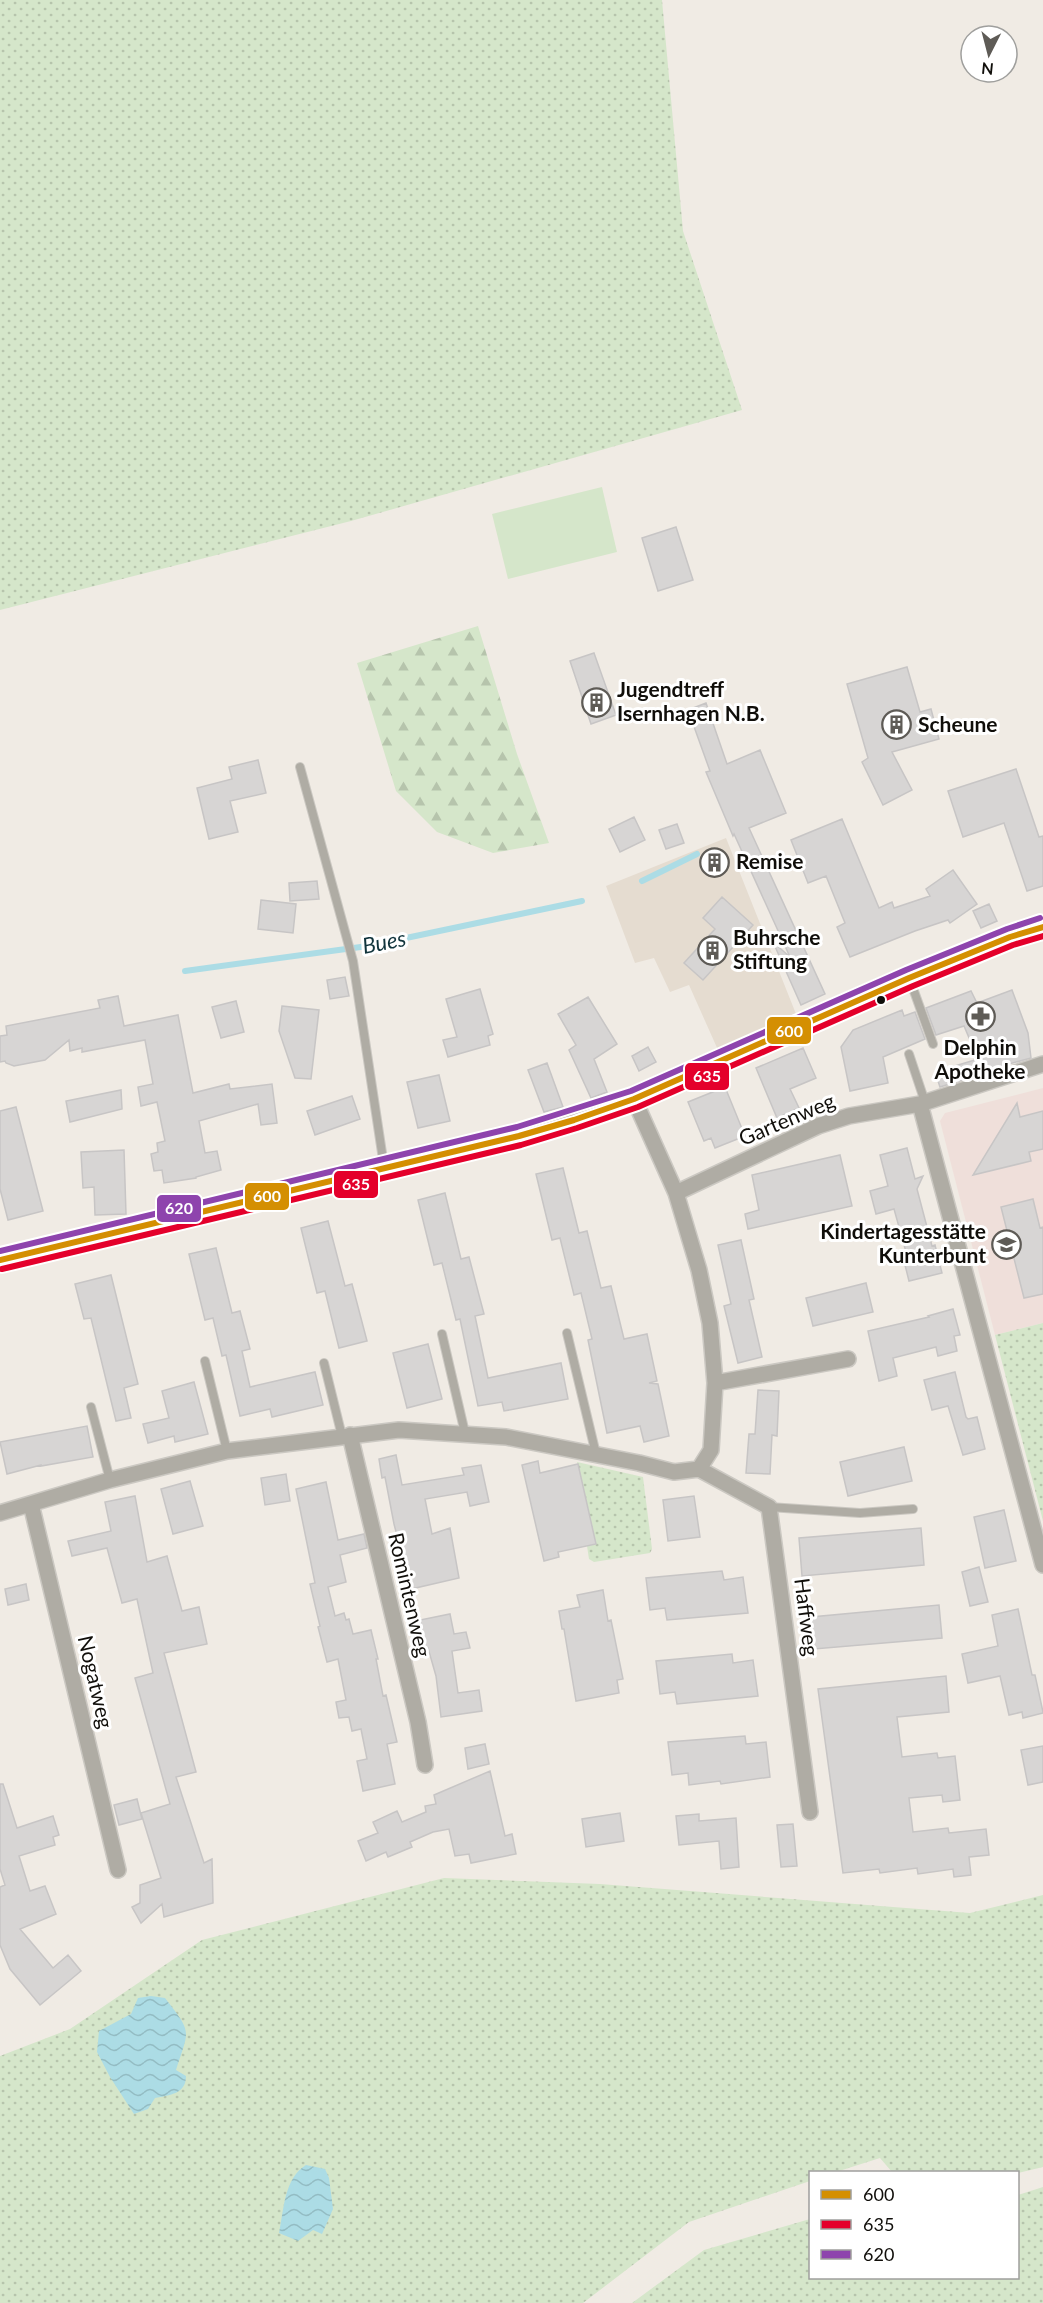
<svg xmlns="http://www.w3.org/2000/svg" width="1043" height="2303" font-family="Lato,sans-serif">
	<defs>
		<pattern id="grass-dots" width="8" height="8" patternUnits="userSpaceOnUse" patternTransform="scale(1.5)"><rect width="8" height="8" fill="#d5e6ca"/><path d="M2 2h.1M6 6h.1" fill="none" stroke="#b6c4ac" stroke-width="1.8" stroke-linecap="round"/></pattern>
		<pattern id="forest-firs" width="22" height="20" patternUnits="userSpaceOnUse" patternTransform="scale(1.5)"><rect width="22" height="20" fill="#d5e6ca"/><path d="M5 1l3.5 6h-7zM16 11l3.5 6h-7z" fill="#b6c4ac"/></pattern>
		<pattern id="water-waves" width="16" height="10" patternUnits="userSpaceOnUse" patternTransform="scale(1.5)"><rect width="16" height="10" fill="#acdce5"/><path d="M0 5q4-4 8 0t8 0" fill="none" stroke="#93bcc3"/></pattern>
	</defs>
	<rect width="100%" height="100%" fill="#f0ebe4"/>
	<path fill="#e5dcd0" d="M726,838L796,1014L718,1050L689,985L670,992L654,958L635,963L606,886Z"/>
	<path fill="#efdfda" d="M1043,1088V1323L995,1335L940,1121L945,1113Z"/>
	<path fill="url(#grass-dots)" d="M0,0H662L683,231L742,410L351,521L0,610Z
		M1043,1323V1521L995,1335Z
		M577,1462L643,1477L652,1549L650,1553L594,1562L589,1559L587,1546L596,1544Z
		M444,1878L600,1884L970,1913L1043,1895V2167L1018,2173L892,2172L880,2158L836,2172H810V2181L689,2222L583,2303H0V2056L70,2029L202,1940Z
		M1043,2187V2303H632L704,2250L810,2219V2278H1018V2195Z"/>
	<path fill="url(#forest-firs)" d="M478,626L517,754L549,843L493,853L437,832L396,791L357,663Z"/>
	<path fill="#d5e6ca" d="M602,487L617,552L508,579L492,514Z"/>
	<path fill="url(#water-waves)" d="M151,1996L165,1998C193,2034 189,2029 176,2070L186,2076C186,2094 170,2095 155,2098L148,2109L134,2114L110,2077L97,2052L99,2031L131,2014L138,1998Z
		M306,2165L325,2169L329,2178L333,2209L322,2234L313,2230L298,2241L279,2233C284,2210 284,2178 306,2165Z"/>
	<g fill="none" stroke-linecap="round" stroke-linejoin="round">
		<path stroke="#acdce5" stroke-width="6" d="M642,881L697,854
			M185,971L368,946L582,901"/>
	</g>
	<path fill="#d7d5d4" stroke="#c7c5c5" stroke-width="1.5" d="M676,527L693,580L658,591L642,538Z
		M594,653L616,715L591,724L570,661Z
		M907,667L920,712L931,709L939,739L892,752L912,790L883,805L862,762L868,758L847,684Z
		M706,703L727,764L760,750L786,813L749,828L825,994L801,1005L773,942L790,957L734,834L733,836L706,772L710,771L688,710Z
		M258,760L266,793L230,801L238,832L209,839L197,788L232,779L229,767Z
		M1016,769L1039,837L1043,836V886L1027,891L1004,823L963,837L948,791Z
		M634,817L645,840L620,852L609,829Z
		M842,819L879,908L892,902L894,908L930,896L926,889L953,870L977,904L950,923L948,920L915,931L850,957L837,927L845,923L826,876L808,883L791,840Z
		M677,824L684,843L666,849L659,830Z
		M317,881L319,899L290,901L289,883Z
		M722,897L753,925L703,980L684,963L715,929L703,918Z
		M261,900L296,904L293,933L258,929Z
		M989,904L997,921L981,928L973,911Z
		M345,977L349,996L330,999L327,980Z
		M480,989L493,1034L488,1036L490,1045L448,1057L443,1040L457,1037L446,999Z
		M1012,990L1028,1033L1031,1058L991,1069V1071L940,1087L935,1072L978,1059L964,1026L936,1035L926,1008L971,991L977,1003Z
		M118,996L124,1026L178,1015L193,1093L229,1084L230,1089L272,1084L277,1123L261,1125L258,1104L199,1121L205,1153L217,1151L221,1170L196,1177V1178L164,1183L162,1170L154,1171L151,1154L158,1152L157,1143L165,1141L157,1102L141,1106L138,1087L153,1084L145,1040L82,1052V1048L70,1051L69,1040L45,1060L14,1066L6,1063L5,1061L0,1062V1036L7,1035L6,1026L100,1008L98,1000Z
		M588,997L617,1044L594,1059L607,1092L591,1098L569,1050L576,1045L558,1014Z
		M236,1001L244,1032L221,1038L212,1007Z
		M282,1006L319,1010L311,1079L295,1078L279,1031Z
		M902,1010L904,1016L915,1012L925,1039L883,1057L888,1083L850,1091L841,1047L853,1030Z
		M648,1047L656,1062L639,1071L632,1056Z
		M803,1048L816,1078L790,1089L799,1108L777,1118L756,1068Z
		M547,1063L563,1107L544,1112L528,1070Z
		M439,1075L450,1121L418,1128L407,1082Z
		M725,1087L745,1136L715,1148L711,1138L704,1141L688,1102Z
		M121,1090L122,1109L70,1122L66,1101Z
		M352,1096L360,1119L315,1135L307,1111Z
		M1017,1103L1020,1117L1043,1111V1149L1029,1152L1031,1161L973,1175Z
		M16,1107L43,1211L8,1220L0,1189V1111Z
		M907,1148L915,1179L923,1176L917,1189L932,1246L935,1245L942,1273L909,1281L902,1253L906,1252L894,1209L876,1214L870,1191L888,1186L880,1155Z
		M124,1150L126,1214L95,1215L94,1187L83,1188L81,1152Z
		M840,1155L852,1206L748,1229L745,1214L759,1210L752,1175Z
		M563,1168L579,1233L587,1231L601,1288L611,1286L624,1339L647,1334L657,1381L649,1383L658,1384L669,1436L644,1442L640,1426L607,1433L588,1340L592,1339L581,1293L574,1295L560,1238L552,1240L536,1174Z
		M445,1193L461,1259L469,1257L484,1314L475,1316L488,1378L561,1363L568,1399L504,1411L502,1402L478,1406L460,1319L456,1320L442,1263L434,1265L418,1200Z
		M1033,1199L1040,1228L1043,1227V1294L1024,1298L1001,1207Z
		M328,1221L345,1286L352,1284L367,1341L339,1348L325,1291L317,1293L301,1228Z
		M741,1240L754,1299L749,1300L762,1357L738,1363L724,1306L731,1304L718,1245Z
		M216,1248L232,1313L240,1311L250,1349L242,1351L250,1387L315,1372L323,1405L272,1417L270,1409L240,1416L226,1355L222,1356L213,1318L205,1320L189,1254Z
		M111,1275L138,1384L124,1388L131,1418L116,1421L91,1318L84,1319L75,1284Z
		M866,1283L873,1312L813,1326L806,1298Z
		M953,1309L960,1335L954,1336L957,1351L938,1356L936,1347L893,1358L897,1376L879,1381L868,1331L929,1317L928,1316Z
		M428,1344L442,1399L407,1408L393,1353Z
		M955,1372L966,1417L968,1419L977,1417L985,1449L963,1455L948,1406L932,1410L924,1380Z
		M194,1382L208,1434L175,1442L174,1436L148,1443L143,1424L169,1418L162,1391Z
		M758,1390L779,1391L777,1436L772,1435L770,1474L746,1473L749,1434H755Z
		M87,1426L93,1457L41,1466V1465L7,1474L0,1442Z
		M904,1447L912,1481L848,1496L840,1462Z
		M396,1455L402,1485L464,1475L462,1468L481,1465L489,1502L470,1506L467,1492L425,1499L432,1534L450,1528L459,1578L411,1589L394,1524L385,1477L382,1478L379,1459Z
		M538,1461L540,1473L578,1464L596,1544L558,1552L559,1557L544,1561L522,1465Z
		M286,1474L290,1501L265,1505L261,1478Z
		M190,1481L203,1526L173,1534L161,1489Z
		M326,1482L338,1540L364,1534L367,1548L340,1555L346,1582L328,1587L335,1616L344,1613L346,1620L349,1619L353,1634L371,1630L378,1659H376L383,1696L386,1695L397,1742L387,1744L395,1784L363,1791L357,1761L367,1759L361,1729L352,1731L349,1717L339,1718L336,1702L346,1700L338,1659L327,1662L318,1627L320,1626L310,1584L315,1583L296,1489Z
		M135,1496L147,1562L167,1556L182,1611L199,1607L207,1644L164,1653L196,1772L176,1777L204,1863L212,1859L213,1903L164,1917L162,1904L141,1923L132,1907L140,1903V1885L161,1878L141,1813L170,1804L135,1678L153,1673L137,1599L122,1603L107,1548L72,1556L68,1541L111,1531L105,1502Z
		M694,1496L700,1537L668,1541L663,1500Z
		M1004,1510L1016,1561L985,1568L974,1517Z
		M921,1528L924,1565L802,1576L799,1538Z
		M979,1567L988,1602L970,1606L962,1572Z
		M722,1571L724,1580L743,1577L748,1613L667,1620L665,1608L650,1610L646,1578Z
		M26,1584L29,1600L8,1605L5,1589Z
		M603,1590L608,1621L611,1620L623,1679L617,1680L619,1693L576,1701L564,1629H562L559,1611L580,1607L577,1595Z
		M939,1605L942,1638L814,1649L811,1617Z
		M1018,1609L1032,1675H1035L1043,1712V1713L1023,1718L1022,1712L1009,1715L1000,1676L968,1683L962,1654L998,1646L992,1615Z
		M450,1614L454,1634L466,1632L470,1648L452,1651L458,1693L479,1690L482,1711L441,1717L436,1676L428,1648H426L420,1620Z
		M732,1654L733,1663L753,1660L758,1696L677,1704L675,1692L660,1694L656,1661Z
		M946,1676L949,1712L897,1717L902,1757L937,1753L938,1758L955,1756L960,1800L943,1802L942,1795L909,1798L913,1832L948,1828L949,1833L986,1829L989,1855L969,1857L971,1875L954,1877L953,1869L918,1874L917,1868L880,1873L879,1869L843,1873L818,1689Z
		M745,1736L746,1744L766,1742L770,1777L721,1784L720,1781L689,1785L688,1773L672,1775L668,1742Z
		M485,1744L489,1764L468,1769L465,1748Z
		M1043,1746V1782L1028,1785L1021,1750Z
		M490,1771L505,1836L512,1834L516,1854L471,1863L469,1854L455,1856L449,1829L433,1832L410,1842L412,1847L388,1857L386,1852L366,1861L358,1841L378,1833L373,1822L397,1811L402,1822L426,1812L425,1806L436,1804L434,1795Z
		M0,1784H3L17,1828L53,1816L59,1835L53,1837L55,1845L19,1856L30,1891L45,1886L56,1914L20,1929L53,1968L68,1955L81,1971L40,2005L10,1969L0,1945V1887L5,1885L0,1869Z
		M137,1799L142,1819L119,1825L114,1805Z
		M620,1813L624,1841L586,1847L582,1819Z
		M699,1814V1821L736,1818L739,1867L721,1869L719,1841L679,1845L676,1816Z
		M793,1824L797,1866L781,1867L777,1825Z"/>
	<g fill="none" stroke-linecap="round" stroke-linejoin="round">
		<defs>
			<path id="service" d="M300,767L353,961L384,1166
				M910,980L933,1044
				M909,1054L925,1102
				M567,1333L596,1454
				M442,1334L465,1433
				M205,1361L227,1451
				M324,1363L342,1436
				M91,1407L110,1480
				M769,1507L860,1513L913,1509"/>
			<path id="minor" d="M634,1099L676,1193L699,1270L710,1323L715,1383L711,1450L699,1469
				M920,1104L1043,1565
				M676,1193L818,1126L849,1116L920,1104L1043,1064
				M715,1383L848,1359
				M350,1435L418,1722L425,1765
				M699,1469L769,1507L810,1812
				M31,1504L118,1870
				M0,1513L110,1480L227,1451L399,1430L506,1437L639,1463L674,1472L699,1469"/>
			<path id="secondary" d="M0,1260L519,1136L574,1120L634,1099L909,978L1010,937L1043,927"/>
		</defs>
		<use href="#service" stroke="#cbc8c2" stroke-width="10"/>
		<use href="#minor" stroke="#cbc8c2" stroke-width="18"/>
		<use href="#secondary" stroke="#cbc8c2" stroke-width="26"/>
		<use href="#service" stroke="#afaca4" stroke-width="8"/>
		<use href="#minor" stroke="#afaca4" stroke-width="15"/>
		<use href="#secondary" stroke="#afaaa3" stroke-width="22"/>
		<defs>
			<path id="bus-1" d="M0,1260L519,1136L574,1120L634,1099L909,978L1010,937L1043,927"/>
			<path id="bus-2" d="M2,1269L521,1145L577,1128L638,1107L913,986L1013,945L1043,936"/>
			<path id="bus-3" d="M0,1251L517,1127L631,1091L906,970L1007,929L1040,918"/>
		</defs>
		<use href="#bus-1" stroke="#fff" stroke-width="10"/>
		<use href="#bus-2" stroke="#fff" stroke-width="10"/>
		<use href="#bus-3" stroke="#fff" stroke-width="10"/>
		<use href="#bus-1" stroke="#d48f02" stroke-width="6"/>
		<use href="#bus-2" stroke="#e4002b" stroke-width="6"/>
		<use href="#bus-3" stroke="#8e44ad" stroke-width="6"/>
	</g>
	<defs>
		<symbol id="building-ring" viewBox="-11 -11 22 22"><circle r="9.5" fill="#fff" stroke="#5e5b56" stroke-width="1.5"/><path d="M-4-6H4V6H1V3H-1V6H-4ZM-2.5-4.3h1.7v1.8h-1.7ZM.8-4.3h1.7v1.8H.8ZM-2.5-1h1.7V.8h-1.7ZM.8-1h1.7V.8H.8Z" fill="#5e5b56"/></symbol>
		<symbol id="pharmacy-ring" viewBox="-11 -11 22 22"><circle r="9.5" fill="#fff" stroke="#5e5b56" stroke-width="1.5"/><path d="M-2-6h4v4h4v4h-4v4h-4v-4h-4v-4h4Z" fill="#5e5b56"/></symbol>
		<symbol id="school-ring" viewBox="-11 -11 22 22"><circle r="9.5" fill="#fff" stroke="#5e5b56" stroke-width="1.5"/><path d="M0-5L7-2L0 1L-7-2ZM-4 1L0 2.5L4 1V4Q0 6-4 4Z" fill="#5e5b56"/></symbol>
	</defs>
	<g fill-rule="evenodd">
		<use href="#building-ring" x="580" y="686" width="33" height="33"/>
		<use href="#building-ring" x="880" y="708" width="33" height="33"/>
		<use href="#building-ring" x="698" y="846" width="33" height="33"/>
		<use href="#building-ring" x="696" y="934" width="33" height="33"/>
		<use href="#pharmacy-ring" x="964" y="1000" width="33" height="33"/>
		<use href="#school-ring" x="990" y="1228" width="33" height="33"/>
	</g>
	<circle fill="#100e0a" stroke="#fff" stroke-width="2" cx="881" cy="1000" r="5"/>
	<g text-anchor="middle" stroke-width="6" stroke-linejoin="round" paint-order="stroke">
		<g font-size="21" font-weight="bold" fill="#100e0a" stroke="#fff" text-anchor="start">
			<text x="617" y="697">Jugendtreff<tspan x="617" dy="24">Isernhagen N.B.</tspan></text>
			<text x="918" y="732">Scheune</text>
			<text x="736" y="869">Remise</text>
			<text x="733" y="945">Buhrsche<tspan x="733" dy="24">Stiftung</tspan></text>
			<text x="980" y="1055" text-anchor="middle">Delphin<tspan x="980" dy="24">Apotheke</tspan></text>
			<text x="986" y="1239" text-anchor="end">Kindertagesstätte<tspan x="986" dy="24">Kunterbunt</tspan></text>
		</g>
		<g font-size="21" fill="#100e0a" stroke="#fff">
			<text transform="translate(787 1120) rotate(-23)" y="7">Gartenweg</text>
			<text transform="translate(409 1595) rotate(77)" y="7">Romintenweg</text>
			<text transform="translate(806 1617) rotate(83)" y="7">Haffweg</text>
			<text transform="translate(95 1682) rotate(77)" y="7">Nogatweg</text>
		</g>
		<g font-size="22" font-style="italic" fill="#11343c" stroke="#fff">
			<text transform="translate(384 942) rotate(-11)" y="8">Bues</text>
		</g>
	</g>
	<g stroke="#fff" stroke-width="2">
		<rect x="766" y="1016" width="46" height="29" rx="6" fill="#d48f02"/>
		<rect x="684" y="1062" width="46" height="29" rx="6" fill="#e4002b"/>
		<rect x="333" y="1170" width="46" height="29" rx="6" fill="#e4002b"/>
		<rect x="244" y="1182" width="46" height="29" rx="6" fill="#d48f02"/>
		<rect x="156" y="1194" width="46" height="29" rx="6" fill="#8e44ad"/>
	</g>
	<g font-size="16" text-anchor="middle" font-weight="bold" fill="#fff">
		<text x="789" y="1037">600</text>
		<text x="707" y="1082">635</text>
		<text x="356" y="1190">635</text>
		<text x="267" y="1202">600</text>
		<text x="179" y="1214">620</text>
	</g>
	<rect x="809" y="2171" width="210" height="108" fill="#ffffff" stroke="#9f9f9d" stroke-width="1.5"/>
	<rect x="821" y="2190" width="30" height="9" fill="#d48f02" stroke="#9f9f9d" stroke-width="1.5"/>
	<text x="863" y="2201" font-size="18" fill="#100e0a">600</text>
	<rect x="821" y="2220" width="30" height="9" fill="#e4002b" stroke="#9f9f9d" stroke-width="1.5"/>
	<text x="863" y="2231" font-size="18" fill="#100e0a">635</text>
	<rect x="821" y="2250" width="30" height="9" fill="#8e44ad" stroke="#9f9f9d" stroke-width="1.5"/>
	<text x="863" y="2261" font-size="18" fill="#100e0a">620</text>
	<g transform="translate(989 54) rotate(186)"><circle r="28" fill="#ffffff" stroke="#9f9f9d" stroke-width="1.5"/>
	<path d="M0-4.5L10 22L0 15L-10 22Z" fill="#5e5b56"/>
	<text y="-9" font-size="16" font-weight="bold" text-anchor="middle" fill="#100e0a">N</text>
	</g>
</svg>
